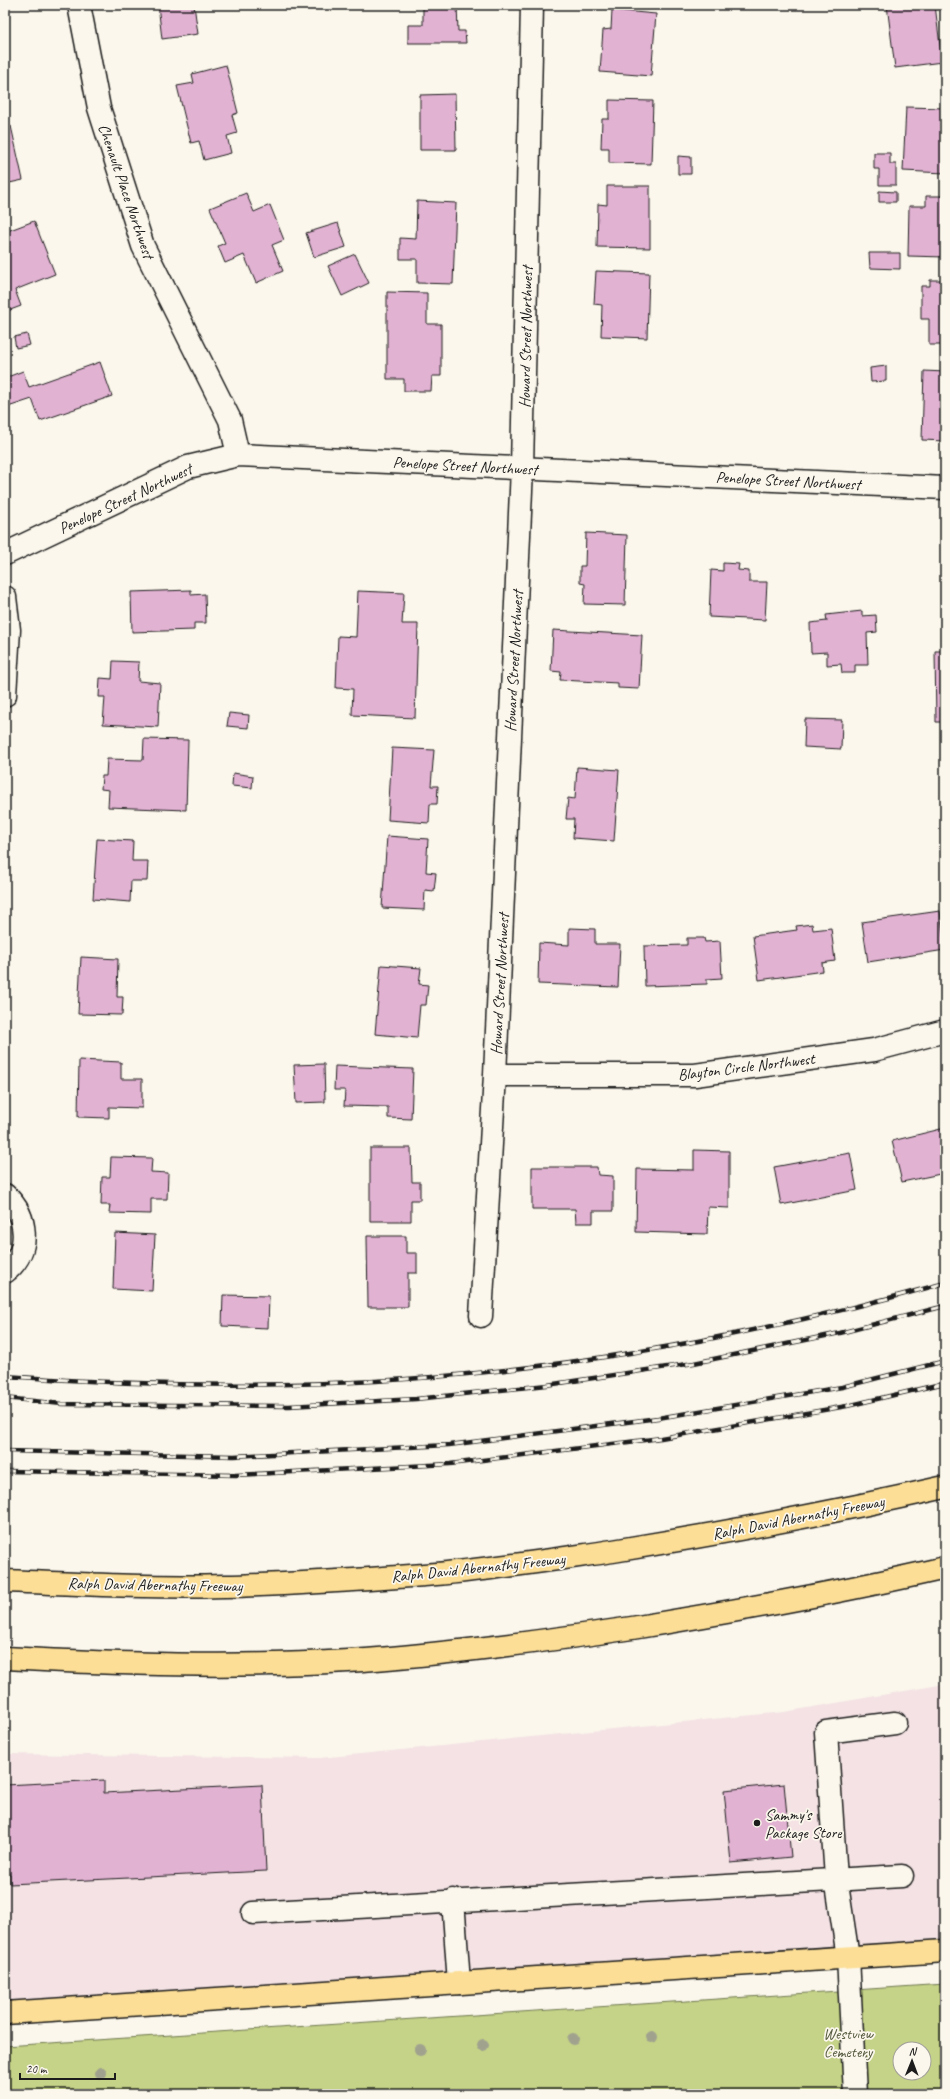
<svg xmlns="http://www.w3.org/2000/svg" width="950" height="2099" font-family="Caveat,sans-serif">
	<rect width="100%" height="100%" fill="#fbf7ec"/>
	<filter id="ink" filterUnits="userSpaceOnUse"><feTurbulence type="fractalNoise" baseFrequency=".025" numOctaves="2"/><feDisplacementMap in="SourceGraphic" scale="8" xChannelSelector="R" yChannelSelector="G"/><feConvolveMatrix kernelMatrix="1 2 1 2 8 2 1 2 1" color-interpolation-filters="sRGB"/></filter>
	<g filter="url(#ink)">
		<path fill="#f4e2e4" d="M945,1684V1954L5,2004V1754L320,1758L784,1712Z"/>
		<path fill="#c4d387" stroke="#707852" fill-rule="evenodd" d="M945,1984V2094H5V2046ZM900,2049H924V2073H900Z"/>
		<path fill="#e2b2d3" stroke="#1c1c1c" d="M158,5H194L198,34L162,39Z
			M423,5H457L458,31H465L466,43H408V25H423Z
			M887,5H935L942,62L895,68Z
			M612,10L656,14L651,76L600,72L603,30L611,29Z
			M226,65L238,113L232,115L237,133L227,136L231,153L204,160L199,141L191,143L177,86L194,83L192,74Z
			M455,94L456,150H420V95Z
			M609,100L653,101L651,164L609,163V148H601L602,119H609Z
			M906,107L945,108V173L903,171Z
			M11,126L23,180L5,184V128Z
			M874,153H890V164H896V185H879V169H874Z
			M678,156L691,157V174H678Z
			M607,186H650V248L597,247L598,204L607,205Z
			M879,191L896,192V202H879Z
			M246,193L254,212L270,205L284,240L272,245L283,271L256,283L244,255L225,263L218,246L225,243L210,208Z
			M926,196H945V257L908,256L909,206H926Z
			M417,201L456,203L453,284L417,283V259H400V238L416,239Z
			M34,221L55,274L15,290L21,306L5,312V232Z
			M338,223L346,247L314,257L306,233Z
			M869,253H900V269L870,268Z
			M355,254L369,283L342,296L328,266Z
			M596,271L649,273L647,338L601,336L602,305L594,304Z
			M930,280H945V345H929V319H921V286H930Z
			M387,292L427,293V324H441V376H432L431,391H404V379H387Z
			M27,334L30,345L16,348L14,337Z
			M100,362L112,396L40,421L32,399L5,408V378L23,371L29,387Z
			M886,366V381L871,382L870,368Z
			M924,371L945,372V441L922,440Z
			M586,533L627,535L625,605L584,604L585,584L580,583V566H585Z
			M723,563L739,564L738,570L749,571V582H767L765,620L709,617L711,570L723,571Z
			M191,590V595L205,594L206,623H194V630L132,632L131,592Z
			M358,591L404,593L402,624H418L415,718L352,715L353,689L336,688L338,636L356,637Z
			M862,611V616L876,615L877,632L867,633L868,665H855V673H842L841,664L827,665V652L811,653L810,623L827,621L826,615Z
			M553,630L642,635L639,689L618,688V683L560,680L561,672L551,671Z
			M935,651H945V722H936Z
			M113,661L139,662L138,681L160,683L158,727L103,724L105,697H99L100,678L112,679Z
			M229,713L249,715L248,728L227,726Z
			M805,719L842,720L841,749L804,747Z
			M144,739L188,740L186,810L108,807L109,790L101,789L102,776H106L107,759L143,760Z
			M392,748L434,750L431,786H438L437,804H430L429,823L388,820Z
			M577,767L619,770L614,841L573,838L574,819H566L568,798L575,799Z
			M233,773L253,776L252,788L232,786Z
			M387,836L428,839L426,872L436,873L434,891L425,890L424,910L382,908Z
			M97,839L133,841L132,861H148L147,881H131L130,902L93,899Z
			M940,911L945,950L868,962L862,922Z
			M812,924L813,930L831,928L835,961L822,963L823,971L759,980L753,936L797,930L796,926Z
			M569,928L595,929V944H620L618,987L538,984L539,943L569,945Z
			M687,938H704L705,942L720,941L722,978L707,979V984L645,986L644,946L687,945Z
			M81,957L118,959L117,997H123L122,1015L78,1014Z
			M381,965L421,968L419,984L428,985L426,1005H420L417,1038L375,1034Z
			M79,1060L121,1062V1079H142V1108L109,1107V1118L78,1117Z
			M324,1064L325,1102L296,1103L294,1065Z
			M335,1066L413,1069L411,1119L388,1118V1107L344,1106L345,1090H334Z
			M945,1128V1173L902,1182L892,1141Z
			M370,1148H411L412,1182H420V1200H411V1221H370Z
			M694,1150L729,1151V1208L708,1207L707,1234L636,1232L637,1169L694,1170Z
			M850,1153L857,1190L781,1205L774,1167Z
			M111,1157L152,1158L151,1172L168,1173L167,1199H151V1214L109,1213L110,1205H101L102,1177H110Z
			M532,1167H597L598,1175L613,1176V1211H593V1223H576L575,1209H532Z
			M115,1233L155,1235L152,1291L113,1289Z
			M367,1236H406V1253H417V1273H408V1307H368Z
			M223,1295L269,1296L268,1328L222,1326Z
			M104,1780V1793L262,1785L266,1871L10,1884V1874H5V1785Z
			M784,1784L791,1857L731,1863L724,1790Z"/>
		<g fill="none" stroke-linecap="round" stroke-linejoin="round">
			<defs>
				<path id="minor" d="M79,5L99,108L143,246L230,420L238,455
					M5,554L188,467L238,455L945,488
					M5,597L9,630L5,695
					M495,1075H695L874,1050L945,1031
					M5,1195C28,1216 32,1251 5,1272
					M481,1316L495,1075L522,468L532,5
					M453,1900L459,1983
					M253,1913L902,1876
					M855,2094L848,1957L836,1878L826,1732L895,1723"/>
				<path id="major" d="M5,2013L945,1951"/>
				<path id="highway" d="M5,1581C78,1584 151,1588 224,1586C291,1585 357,1580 424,1575C487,1570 550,1560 613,1551C724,1533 835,1512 945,1487
					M5,1658C119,1664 234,1668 348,1661C443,1655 538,1642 632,1628C737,1611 841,1592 945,1568"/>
			</defs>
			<use href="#minor" stroke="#1c1c1c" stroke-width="25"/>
			<use href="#major" stroke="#1c1c1c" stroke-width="25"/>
			<use href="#highway" stroke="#1c1c1c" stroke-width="25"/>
			<use href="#minor" stroke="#fbf7ec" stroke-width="22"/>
			<use href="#major" stroke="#fcde96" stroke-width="22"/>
			<use href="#highway" stroke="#fcde96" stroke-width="22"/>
			<defs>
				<path id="rail" d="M5,1376C168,1388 334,1389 496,1371C648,1355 798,1324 945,1283
					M5,1398L62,1404L289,1406L416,1399L547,1385L694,1363L840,1333L945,1306
					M5,1451L234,1456L449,1445L658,1418L842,1387L945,1361
					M5,1471L236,1475L450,1464L661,1438L847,1406L945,1383"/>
			</defs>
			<use href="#rail" stroke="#1c1c1c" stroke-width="4.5"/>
			<use href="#rail" stroke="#fbf7ec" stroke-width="3" stroke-dasharray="9" stroke-linecap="butt"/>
		</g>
		<g fill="#a1a28e">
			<circle cx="652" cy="2037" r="6"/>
			<circle cx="573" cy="2039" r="6"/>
			<circle cx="483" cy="2045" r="6"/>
			<circle cx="420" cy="2050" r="6"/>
			<circle cx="101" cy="2073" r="6"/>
		</g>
	</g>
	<circle fill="#1c1c1c" stroke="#fbf7ec" stroke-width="1.5" cx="757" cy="1823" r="4"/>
	<g text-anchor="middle" stroke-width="3.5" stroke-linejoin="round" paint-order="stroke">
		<g font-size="16" fill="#1c1c1c" stroke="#fbf7ec">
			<text transform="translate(127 191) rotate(71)" y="6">Chenault Place Northwest</text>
			<text transform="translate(525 337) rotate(-89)" y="6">Howard Street Northwest</text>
			<text transform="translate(465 465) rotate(3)" y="6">Penelope Street Northwest</text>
			<text transform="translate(788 480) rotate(3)" y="6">Penelope Street Northwest</text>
			<text transform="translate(125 498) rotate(-25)" y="6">Penelope Street Northwest</text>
			<text transform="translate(513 661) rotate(-87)" y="6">Howard Street Northwest</text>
			<text transform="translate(499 984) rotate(-87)" y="6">Howard Street Northwest</text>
			<text transform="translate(746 1066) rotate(-7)" y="6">Blayton Circle Northwest</text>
			<text transform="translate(798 1517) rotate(-11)" y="6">Ralph David Abernathy Freeway</text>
			<text transform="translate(478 1567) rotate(-6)" y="6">Ralph David Abernathy Freeway</text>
			<text transform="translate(155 1584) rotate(1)" y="6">Ralph David Abernathy Freeway</text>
		</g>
		<g font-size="16" fill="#1c1c1c" stroke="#fbf7ec" text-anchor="start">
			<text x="765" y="1820">Sammy's<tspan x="765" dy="18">Package Store</tspan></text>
		</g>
		<g font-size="16" fill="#575c41" stroke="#fbf7ec">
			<text x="848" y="2039">Westview<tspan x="848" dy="18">Cemetery</tspan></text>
		</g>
	</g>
	<rect width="950" height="2099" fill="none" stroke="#fbf7ec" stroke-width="20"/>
	<rect x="10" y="10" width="930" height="2079" fill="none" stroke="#1c1c1c" stroke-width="1.5" filter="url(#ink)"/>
	<g transform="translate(912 2061) rotate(1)"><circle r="19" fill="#fbf7ec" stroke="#a29f99"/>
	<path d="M0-3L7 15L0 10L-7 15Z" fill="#1c1c1c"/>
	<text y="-6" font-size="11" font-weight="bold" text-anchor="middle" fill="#1c1c1c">N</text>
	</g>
	<path d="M20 2073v6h95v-6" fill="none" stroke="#1c1c1c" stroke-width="2"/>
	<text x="26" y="2073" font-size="12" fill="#1c1c1c" stroke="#fbf7ec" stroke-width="3" paint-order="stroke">20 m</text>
</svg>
